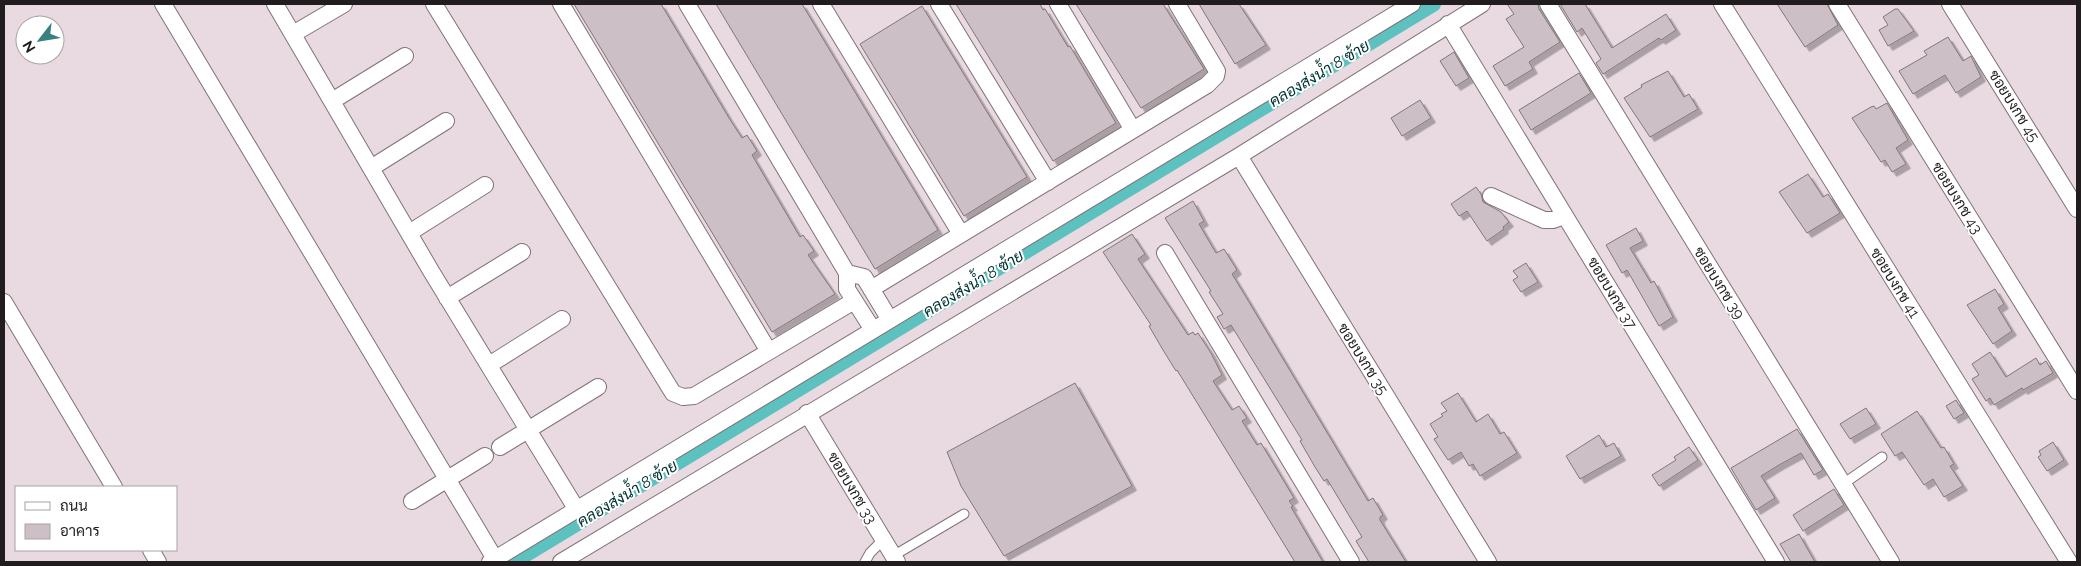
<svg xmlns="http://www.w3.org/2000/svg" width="2081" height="566" font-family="Raleway,Sarabun,sans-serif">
	<defs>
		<filter id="shadow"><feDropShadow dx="4.5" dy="4.5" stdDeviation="0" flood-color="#0004"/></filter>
	</defs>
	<rect width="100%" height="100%" fill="#e8dae0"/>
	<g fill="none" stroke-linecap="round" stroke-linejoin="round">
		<path stroke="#5dc2bf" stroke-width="16" d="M513,562L1433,4"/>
	</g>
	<path fill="#cdbfc6" stroke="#82767c" filter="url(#shadow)" d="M574,4H661L729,118L742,138L747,135L757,151L752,155L800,237L803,235L814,251L808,255L835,294L772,332Z
		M716,4H802L938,230L875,269Z
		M956,4H1040L1043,10L1045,9L1068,47L1070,46L1116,123L1053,161Z
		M1076,4H1163L1204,69L1141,108Z
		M1199,4H1239L1266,45L1235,64Z
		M1507,4H1538L1539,9L1560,42L1529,62L1533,69L1505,86L1493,66L1524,47L1506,19L1514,14Z
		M1560,4H1585L1612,48L1666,14L1676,30L1661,40L1659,38L1603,74L1596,63L1601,59L1582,28L1577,32Z
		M1777,4H1827L1838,25L1805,47Z
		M922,6L1027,177L964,216L860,44Z
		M1895,9H1898L1914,31L1888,46L1879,30L1888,25L1883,17Z
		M1948,37L1963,61L1971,56L1981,77L1956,93L1945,75L1913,94L1899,71L1927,55L1924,51Z
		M1454,52L1469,78L1456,86L1440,61Z
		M1668,71L1684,97L1689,94L1698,109L1650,137L1624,98L1642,87L1641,85Z
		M1579,73L1591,93L1531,130L1519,110Z
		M1420,100L1431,118L1402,136L1391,118Z
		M1887,103L1908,140L1896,148L1906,164L1892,172L1885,160L1881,162L1852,118L1871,107L1874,106L1876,109Z
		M1808,174L1823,197L1828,194L1840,213L1807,233L1779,192Z
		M1476,187L1481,194L1483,202L1501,212L1509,222L1503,227L1504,229L1487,241L1467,211L1459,216L1451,204Z
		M1193,201L1204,221L1199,224L1216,253L1224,249L1237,270L1232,274L1246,297L1368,501L1373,498L1383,515L1380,517V520L1406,562H1369L1356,541L1362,537L1327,479L1324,481L1315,467L1300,441L1302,440L1255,364L1231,325L1224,329L1217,317L1223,314L1209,292L1211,291L1165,218Z
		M1636,228L1643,241L1630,248L1651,283L1654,281L1673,317L1659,326L1627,270L1622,273L1606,245Z
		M1132,234L1145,254L1138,259L1188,335L1193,332L1195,335L1198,333L1211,353L1222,375L1213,381L1232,410L1239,406L1247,418L1242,421L1257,445L1261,443L1294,498L1289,501L1293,506L1291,507L1323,562H1295L1177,370L1176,371L1163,350L1149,326L1151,325L1103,252Z
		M1526,263L1538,282L1521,292L1513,280L1518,277L1513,271Z
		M1995,289L2004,304L1998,308L2012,331L1993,344L1967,305Z
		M1990,352L2006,377L2036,358L2040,365L2046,361L2053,373L2023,390L2022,388L1994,405L1990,398L1986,401L1972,379L1979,375L1972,364Z
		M1075,383L1132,486L1004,556L961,486L947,452Z
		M1458,393L1476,422L1488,414L1500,434L1504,432L1517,453L1480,476L1473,464L1469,466L1461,452L1448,460L1434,439L1438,437L1430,424L1443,416L1441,414L1447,411L1441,403Z
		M1956,400L1964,413L1954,419L1946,406Z
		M1866,408L1876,424L1850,439L1840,424Z
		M1917,411L1941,448L1944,447L1954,464L1950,466L1963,486L1944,497L1933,479L1924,485L1902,452L1895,456L1881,434Z
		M1797,429L1823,470L1814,475L1801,453L1779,465L1761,476L1775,498L1756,510L1731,468Z
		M1599,435L1606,447L1614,443L1621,456L1580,479L1566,456Z
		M2053,442L2064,460L2047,471L2038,457L2041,455L2039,451Z
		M1689,447L1698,460L1659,486L1652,475L1676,460L1674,457Z
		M1834,489L1844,505L1803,531L1793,515Z
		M1799,534L1815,562H1791L1780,544Z"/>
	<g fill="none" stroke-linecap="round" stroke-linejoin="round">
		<defs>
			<path id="service" d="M1843,484L1882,457
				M893,556L964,514
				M865,562L870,553L883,540"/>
			<path id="minor" d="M163,4L495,559
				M275,4L431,271L577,510
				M434,4L673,393L683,397L694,396L854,301
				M561,4L768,350
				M687,4L847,273V289L873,330
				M821,4L961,234
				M939,4L1048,182
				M1058,4L1133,130
				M1548,4L1891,562
				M1722,4L2069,562
				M1837,4L2077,391
				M1950,4L2077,209
				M1448,24L1776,562
				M293,34L344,4
				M332,101L405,56
				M1239,156L1488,562
				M371,168L446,121
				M1491,196L1544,220H1553L1564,216
				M409,233L485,185
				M1165,253L1351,562
				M847,273L864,277L890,320
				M871,289L1207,85L1216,76L1217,71L1177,4
				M447,298L522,252
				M4,302L114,487
				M489,365L562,319
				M807,413L897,562
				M500,447L598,387
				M412,501L485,456
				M151,550L158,562
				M490,562L1412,4
				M561,562L1239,156L1482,4"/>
		</defs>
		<use href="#service" stroke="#807379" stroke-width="11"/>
		<use href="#minor" stroke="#807379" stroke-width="18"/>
		<use href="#service" stroke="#fff" stroke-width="9"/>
		<use href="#minor" stroke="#fff" stroke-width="16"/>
	</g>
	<g text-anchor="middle" stroke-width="4" stroke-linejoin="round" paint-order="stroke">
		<g font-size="15" fill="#211c1e" stroke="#fff">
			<text transform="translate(2014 106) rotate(58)" y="5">ซอยบงกช 45</text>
			<text transform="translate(1957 198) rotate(58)" y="5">ซอยบงกช 43</text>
			<text transform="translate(1719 283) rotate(58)" y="5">ซอยบงกช 39</text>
			<text transform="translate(1895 283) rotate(58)" y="5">ซอยบงกช 41</text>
			<text transform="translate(1612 293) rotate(59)" y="5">ซอยบงกช 37</text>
			<text transform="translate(1363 359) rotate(58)" y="5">ซอยบงกช 35</text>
			<text transform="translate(852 488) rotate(59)" y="5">ซอยบงกช 33</text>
		</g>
		<g font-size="16" font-style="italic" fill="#003332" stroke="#fff">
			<text transform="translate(1319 73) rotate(-31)" y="6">คลองส่งน้ำ 8 ซ้าย</text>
			<text transform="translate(973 283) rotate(-31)" y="6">คลองส่งน้ำ 8 ซ้าย</text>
			<text transform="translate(627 493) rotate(-31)" y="6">คลองส่งน้ำ 8 ซ้าย</text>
		</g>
	</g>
	<rect width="2081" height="566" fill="none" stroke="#211c1e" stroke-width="10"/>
	<rect x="15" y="486" width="162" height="65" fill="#ffffff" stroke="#a6a4a5"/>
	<rect x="25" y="502" width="25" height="8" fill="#ffffff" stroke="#a6a4a5"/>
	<text x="60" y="511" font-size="15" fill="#211c1e">ถนน</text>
	<rect x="25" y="524" width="25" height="15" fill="#cdbfc6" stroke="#a6a4a5"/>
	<text x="60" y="536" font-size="15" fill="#211c1e">อาคาร</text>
	<g transform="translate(40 40) rotate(239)"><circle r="24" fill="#ffffff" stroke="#a6a4a5"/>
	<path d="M0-4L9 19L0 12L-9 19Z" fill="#38817f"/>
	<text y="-8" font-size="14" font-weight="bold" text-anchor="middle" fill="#211c1e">N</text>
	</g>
</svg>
